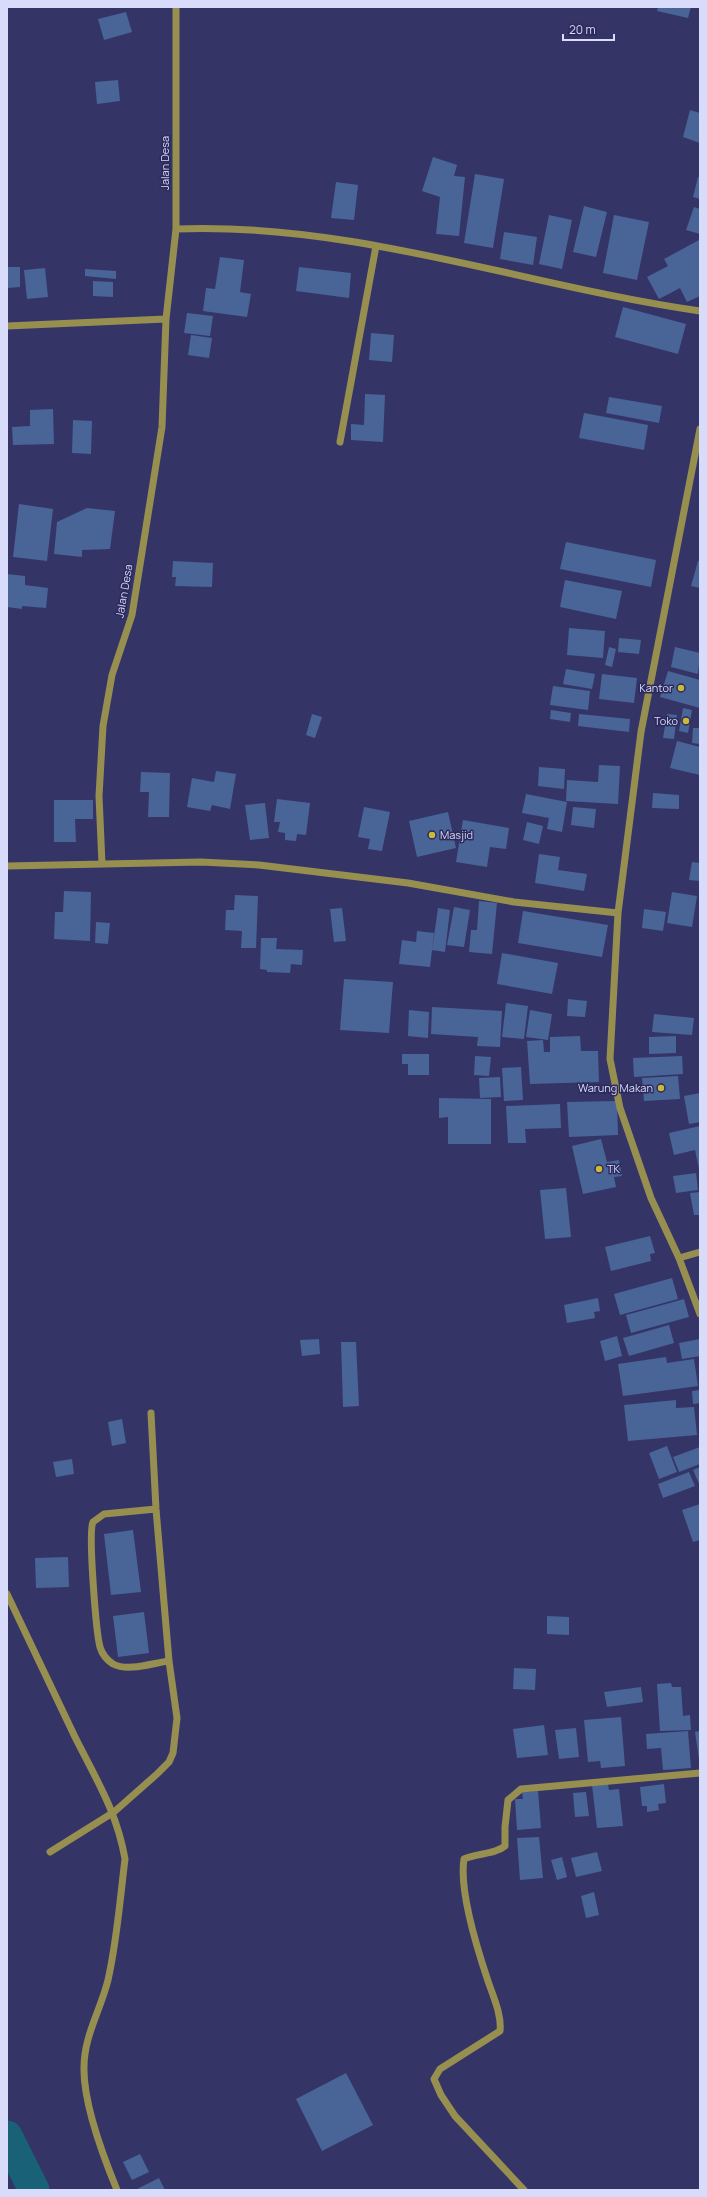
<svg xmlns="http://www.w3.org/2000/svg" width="707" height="2197" viewBox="0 0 707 2197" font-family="Manrope,sans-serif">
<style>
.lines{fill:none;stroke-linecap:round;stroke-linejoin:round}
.river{stroke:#186177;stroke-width:31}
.building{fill:#496496}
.minor{stroke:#968f50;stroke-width:7}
.poi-dot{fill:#c9ba3a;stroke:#2c295b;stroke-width:1.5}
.labels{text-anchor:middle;stroke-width:3;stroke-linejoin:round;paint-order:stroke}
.street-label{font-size:11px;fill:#d8dbfa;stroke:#2c295b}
.poi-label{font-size:11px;fill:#d8dbfa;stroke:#2c295b;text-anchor:end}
</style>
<rect width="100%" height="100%" fill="#353467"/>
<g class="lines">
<path class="river" d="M7,2136L34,2190"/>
</g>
<path class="building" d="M658,7H691L688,18L657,11Z
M126,12L132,32L104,40L98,19Z
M118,80L120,101L97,104L95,82Z
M690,110L700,113V143L683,137Z
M433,157L457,165L454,176L465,177L459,236L436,234L440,197L422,191Z
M475,174L504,179L493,248L464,243Z
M698,177H700V199L693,197Z
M336,182L358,185L354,220L331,218Z
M584,206L607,212L596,257L573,252Z
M694,207L700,209V234L686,230Z
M549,215L572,220L562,269L539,264Z
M614,215L649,222L637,280L603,273Z
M504,232L537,237L533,265L500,259Z
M699,240L700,296L687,302L680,288L659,299L647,277L668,266L664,259Z
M220,257L244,260L240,292L251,294L247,317L203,311L206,288L215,289Z
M7,267H20V287L7,288Z
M299,267L351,273L349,298L296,291Z
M45,268L48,297L27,299L24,270Z
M85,269L116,271V279L85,276Z
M93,281L113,282V297L93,296Z
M623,307L686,324L678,354L615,337Z
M187,313L213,316L210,336L184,333Z
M371,333L394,335L392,362L369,360Z
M191,335L212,338L209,358L188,355Z
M365,394L385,395L383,442L351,440V424L364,425Z
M609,397L662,406L659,423L606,413Z
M53,409L54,444L13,445L12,427L30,426V410Z
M584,413L648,425L644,450L579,438Z
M73,420L92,421L91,454L72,453Z
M19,504L53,509L47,561L13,557Z
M87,508L115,511L110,549L82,550V557L54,554L57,522Z
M566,542L656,560L651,587L560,569Z
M173,561L213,563L212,587L175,586L176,577H172Z
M698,561H700V588L691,586Z
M7,574L25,576V585L48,588L46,608L22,606V609L7,607Z
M565,580L622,591L616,619L560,607Z
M569,628L605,631L603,658L567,655Z
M619,638L641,640L639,654L618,652Z
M609,647L616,649L612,667L605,665Z
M675,647L700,653L698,674L671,667Z
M566,669L595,674L592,689L563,684Z
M668,671L700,680V708L660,697Z
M602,674L637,678L634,703L599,699Z
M553,686L590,691L588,710L550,705Z
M683,708L692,710L688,733L679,731Z
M551,710L571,713L570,722L550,719Z
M312,714L322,717L315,738L306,735Z
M579,714L630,719L629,732L578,726Z
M667,714L677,715L674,739L663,738Z
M693,728H700V744L692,743Z
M677,741L700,747V775L670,768Z
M599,765L620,766L618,804L566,801L567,780L598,782Z
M539,767L565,769L564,789L538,786Z
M216,771L236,774L230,809L212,805L210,811L187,807L192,778L214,782Z
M141,772L170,773L169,817H148L149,792H140Z
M653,793L679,795V809L652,808Z
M526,794L567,802L562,832L547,829L549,818L522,813Z
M277,799L310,803L306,835L297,834L296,841L285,840V833L278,832L280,822H274Z
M54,800H93V819H75L76,842H54Z
M265,803L269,838L250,840L245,805Z
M364,807L390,812L382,851L368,849L370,839L358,837Z
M573,807L596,809L594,828L571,825Z
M448,812L456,848L417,857L409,821Z
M463,820L509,828L506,849L490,847L487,867L456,862Z
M527,822L543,826L539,844L523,840Z
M539,854L560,857L558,870L587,874L584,891L535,883Z
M692,862L700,863V881L689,880Z
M64,891L91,892L90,941L54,939L55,912H63Z
M672,892L697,896L692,927L667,923Z
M235,895L258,896L256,948H241L242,931L225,930L226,910H234Z
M479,901L497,903L492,954L469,952L471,930H477Z
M454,907L470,910L464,947L447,945Z
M342,908L346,941L334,942L330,909Z
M438,908L450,910L445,952L432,950Z
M644,909L666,912L663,931L642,928Z
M523,911L608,925L602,957L518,943Z
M96,922L110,923L108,944L95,943Z
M417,931L434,933L430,967L399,964L402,940L416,942Z
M261,938H277L276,949L303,950L302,965L291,964L290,973L267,972V970L260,969Z
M502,953L558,963L552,994L497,984Z
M344,979L393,982L389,1033L340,1030Z
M568,999L587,1001L585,1017L567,1016Z
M506,1003L528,1006L524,1039L502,1037Z
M432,1007L502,1011L500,1047L477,1046L478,1037L431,1034Z
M409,1010L429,1012L428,1038L408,1036Z
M530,1010L552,1014L548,1040L526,1037Z
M654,1014L694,1018L692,1035L652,1032Z
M580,1036L581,1051H598L599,1082L530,1084L527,1041L543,1040L544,1052H550V1037Z
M676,1036V1053L649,1054V1037Z
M402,1054H429V1075H408V1064H402Z
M475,1056L491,1057L489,1076L474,1075Z
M682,1056L683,1074L634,1077L633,1058Z
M521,1067L523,1100L504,1101L502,1068Z
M678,1076L680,1099L644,1101L642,1078Z
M500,1077L501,1097L480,1098L479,1078Z
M700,1093V1122L689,1124L684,1096Z
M439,1098L491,1099V1144H448V1117L439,1118Z
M617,1101L618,1135L569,1137L567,1102Z
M560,1104L561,1128L525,1129L526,1143H508L506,1106Z
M700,1126V1169H699L695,1150L674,1155L669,1133Z
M601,1139L607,1162L619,1160L622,1176L614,1177L616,1187L583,1194L572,1146Z
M696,1173L698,1190L676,1193L673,1176Z
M566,1188L571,1237L545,1239L540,1190Z
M700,1192V1215H694L690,1193Z
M650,1236L655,1253L650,1254L651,1261L611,1271L605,1247Z
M672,1278L678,1299L620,1315L614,1294Z
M598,1298L600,1311L594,1312L595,1318L567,1323L564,1305Z
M684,1299L689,1317L631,1333L626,1315Z
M669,1325L674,1343L629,1356L623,1338Z
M617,1336L622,1356L605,1361L600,1341Z
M319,1339L320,1354L302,1356L300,1340Z
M700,1339V1356L682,1359L679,1343Z
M341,1342H356L359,1406L343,1407Z
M666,1357L667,1363L694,1359L698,1386L623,1396L618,1364Z
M700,1390V1403L693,1404L692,1391Z
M676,1400V1408L694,1407L697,1435L628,1441L624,1405Z
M122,1419L126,1443L112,1446L108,1422Z
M667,1446L677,1472L659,1479L649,1453Z
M700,1447V1464L679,1472L673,1457Z
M72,1459L74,1474L56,1477L53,1462Z
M700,1467V1486L693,1470Z
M689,1472L695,1486L663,1498L658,1484Z
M700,1504V1540L693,1542L682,1510Z
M133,1530L141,1592L111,1595L104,1534Z
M68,1557L69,1587L36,1588L35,1558Z
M144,1612L149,1653L118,1657L113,1616Z
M547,1616L569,1617V1635L547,1634Z
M514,1668L536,1669L535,1690L513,1689Z
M671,1683L672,1687H681L683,1716L690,1715L691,1730L660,1731L657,1684Z
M641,1687L643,1702L607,1707L604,1692Z
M621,1717L625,1766L601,1768L600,1761L588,1762L584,1720Z
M544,1725L548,1755L517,1758L513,1729Z
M576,1728L579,1757L559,1759L555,1730Z
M688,1731L691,1768L663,1770L661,1748L647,1749L646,1734Z
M700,1731V1758L699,1759L695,1732Z
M608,1784L609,1790L619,1789L623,1826L597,1828L592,1785Z
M664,1784L666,1803L658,1804L659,1810L647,1812V1806H642L640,1787Z
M538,1791L541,1828L517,1830L515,1799H523L522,1792Z
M586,1792L589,1816L575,1817L573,1793Z
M539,1837L543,1878L520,1880L517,1838Z
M597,1852L602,1871L576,1877L571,1858Z
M562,1857L567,1877L557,1880L551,1860Z
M594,1892L599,1915L586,1918L581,1896Z
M346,2073L373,2125L322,2151L296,2099Z
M140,2154L149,2172L132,2180L123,2162Z
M159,2178L165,2190H135Z"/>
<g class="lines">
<path class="minor" d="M176,229C355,222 525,286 700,311
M7,326L166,319
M700,429L641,732L618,913L610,1059L620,1108L651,1198L679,1258L700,1314
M340,442L376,246
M102,864L99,796L103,726L112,675L132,615L162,427L166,319L176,229V7
M7,866L201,862L259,865L408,883L514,902L618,913
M679,1258L700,1252
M156,1509L104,1514L93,1522C88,1532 96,1632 100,1647C102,1654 107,1660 113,1664C128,1672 153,1663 169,1661
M7,1594C30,1642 52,1689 75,1737C96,1779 117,1812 125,1859C120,1899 117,1941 108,1980C101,2009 84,2036 84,2067C83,2104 103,2156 117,2190
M50,1852L114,1812L157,1774L169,1762L173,1753L177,1718L169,1661L156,1509L151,1413
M524,2190L455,2116L441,2095L434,2079L440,2069L500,2031C502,2014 492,1994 487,1978C477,1948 459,1890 464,1859C477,1853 494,1855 505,1846V1827L508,1800L521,1789L700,1773"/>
</g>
<g class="poi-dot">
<circle cx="681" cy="688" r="4"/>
<circle cx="686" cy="721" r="4"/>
<circle cx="432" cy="835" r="4"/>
<circle cx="661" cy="1088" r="4"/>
<circle cx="599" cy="1169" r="4"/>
</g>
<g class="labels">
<g class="street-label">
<text transform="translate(165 163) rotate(-90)" y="4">Jalan Desa</text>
<text transform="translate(124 591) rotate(-80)" y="4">Jalan Desa</text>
</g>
<g class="poi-label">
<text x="673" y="692">Kantor</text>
<text x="678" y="725">Toko</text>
<text x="440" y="839" text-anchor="start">Masjid</text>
<text x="653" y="1092">Warung Makan</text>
<text x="607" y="1173" text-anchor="start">TK</text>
</g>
</g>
<rect width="707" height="2197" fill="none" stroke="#d8dbfa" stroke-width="16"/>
<path d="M563 34v6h51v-6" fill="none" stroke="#d8dbfa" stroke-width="2"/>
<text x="569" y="34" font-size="12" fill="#d8dbfa" stroke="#2c295b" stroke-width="3" paint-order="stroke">20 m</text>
</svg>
